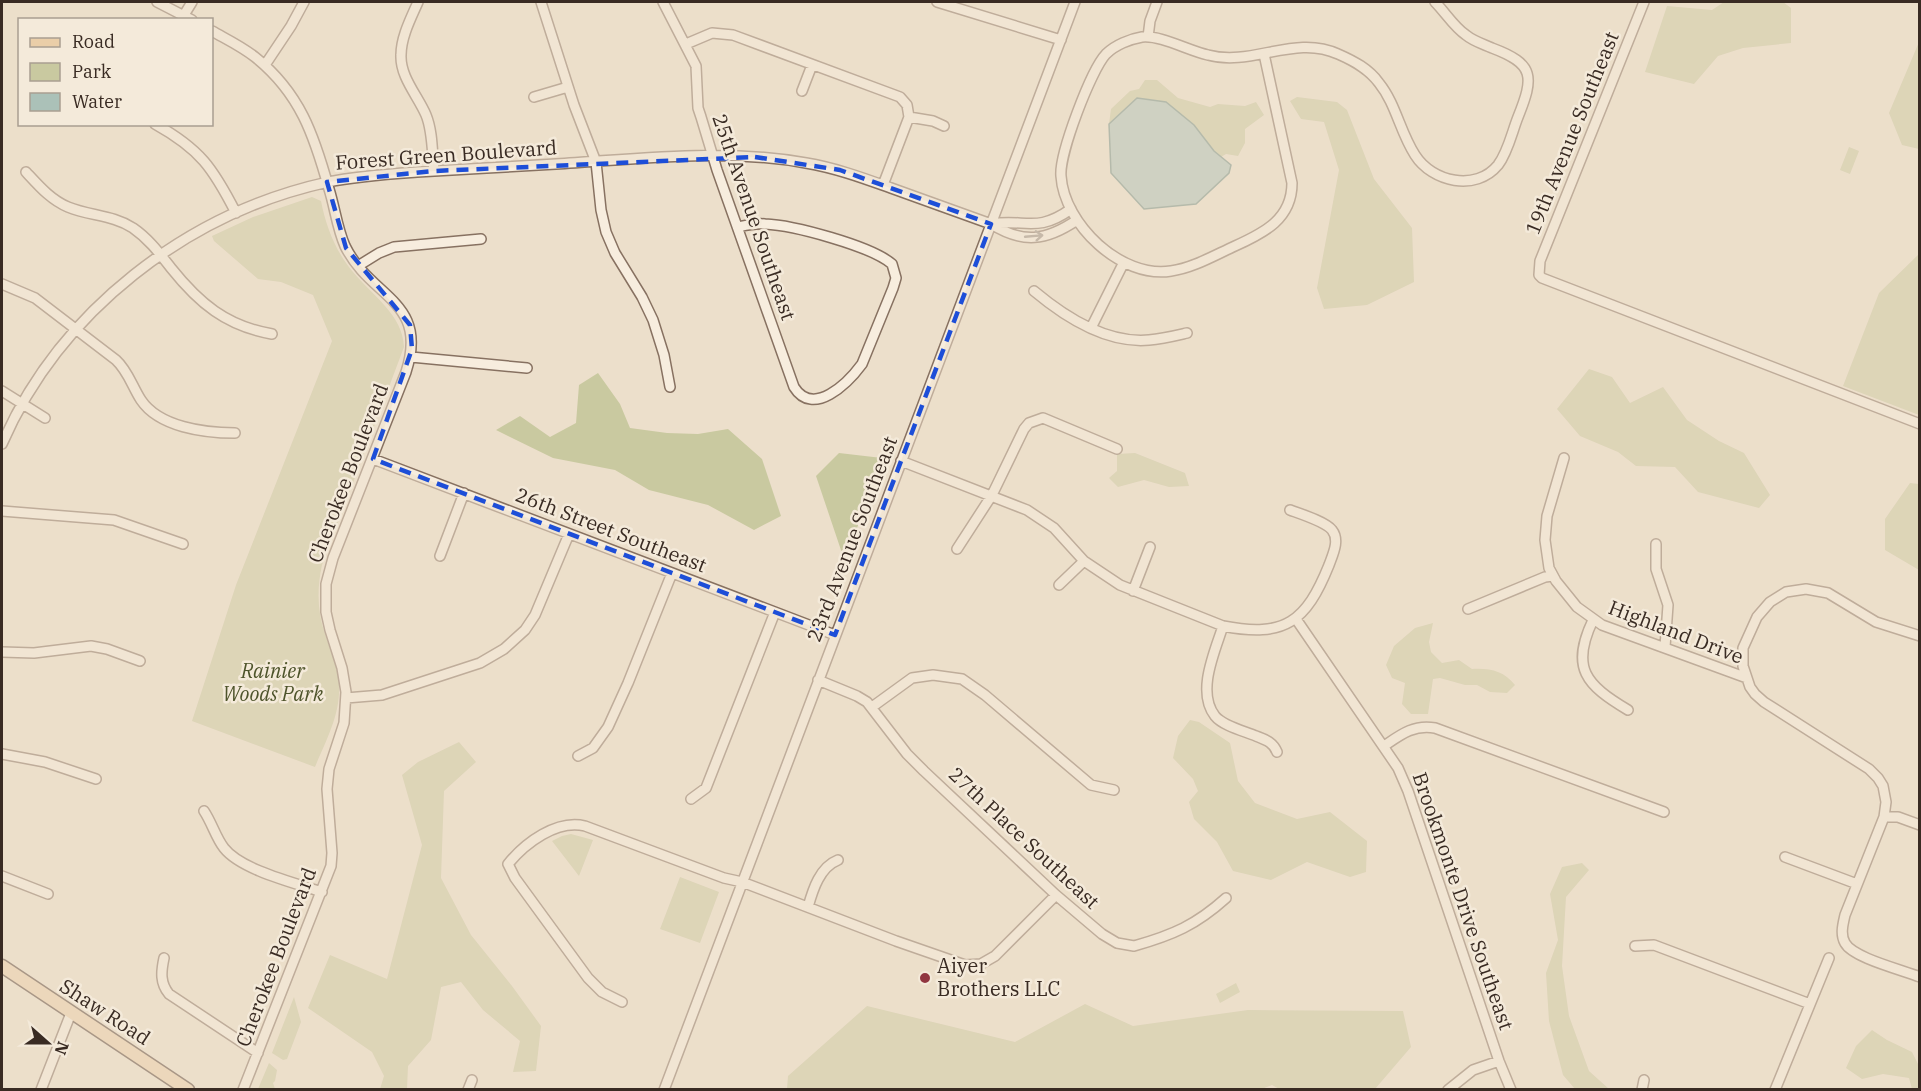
<svg xmlns="http://www.w3.org/2000/svg" width="1921" height="1091" viewBox="0 0 1921 1091" font-family="'IBM Plex Serif',serif">
<style>
.green{fill:#c9c9a0}
.water{fill:#abc1b8;stroke:#728f85;stroke-width:1.5}
.lines{fill:none;stroke-linecap:round;stroke-linejoin:round}
.minor-casing{stroke:#877161;stroke-width:12}
.major-casing{stroke:#564034;stroke-width:15}
.minor{stroke:#f7edde;stroke-width:9}
.major{stroke:#eacea8;stroke-width:12}
.oneway{stroke:#988c80}
.marked{fill:none;stroke:#1d4ed8;stroke-width:4.5;stroke-dasharray:12 8;stroke-linejoin:round}
.poi-dot{fill:#913640;stroke:#f4eada;stroke-width:2}
.labels{text-anchor:middle;stroke-width:5;stroke-linejoin:round;paint-order:stroke}
.street-label{font-size:20px;fill:#392b23;stroke:#f4eada}
.park-label{font-size:20px;font-style:italic;fill:#4e542b;stroke:#f4eada}
.poi-label{font-size:20px;fill:#392b23;stroke:#f4eada;text-anchor:start}
</style>
<rect width="100%" height="100%" fill="#ecdfcb"/>
<path class="green" d="M1724,2H1783L1791,8V43L1743,48L1718,56L1694,84L1645,72L1667,6L1712,10Z
M1919,42V149L1902,145L1889,113Z
M1145,80H1157L1178,98L1210,107L1218,104L1245,106L1256,102L1264,115L1245,129V143L1238,156L1226,154L1221,157L1214,151L1109,124L1111,109L1130,91L1139,89Z
M1297,97L1337,102L1347,110L1374,179L1412,228L1414,282L1367,305L1324,309L1317,288L1339,170L1324,122L1301,119L1290,101Z
M1849,147L1859,151L1850,174L1840,170Z
M312,197L321,201C326,227 336,252 353,272C372,295 403,315 404,347L322,565C317,588 317,611 325,634C330,650 338,666 339,683C341,714 326,740 315,767L192,721L236,585L332,341L313,295L281,282L258,279L214,241L212,236L253,217Z
M1919,254V415L1843,386L1879,293Z
M1589,369L1612,377L1630,403L1663,387L1687,420L1719,441L1744,453L1770,495L1759,508L1698,492L1675,467L1636,466L1618,452L1580,436L1557,409Z
M598,373L620,404L630,428L667,433L698,434L728,429L762,459L781,516L754,530L708,505L649,490L615,470L553,458L496,430L520,416L550,437L576,423L579,385Z
M839,453L882,458L845,562L816,476Z
M1135,453L1185,473L1189,486L1169,487L1144,480L1118,487L1109,478L1117,471V454Z
M1910,483L1919,484V570L1885,550V519Z
M1433,623L1429,642L1431,652L1442,663L1459,660L1472,669C1490,668 1504,671 1515,685L1507,693L1490,692L1477,685H1465L1440,678L1433,679L1428,714H1411L1402,704L1405,683L1392,678L1386,665L1394,646L1415,628Z
M1190,720L1199,722L1230,743L1238,781L1255,803L1297,819L1330,812L1367,841L1366,872L1350,877L1307,862L1271,880L1233,871L1217,842L1194,819L1189,802L1198,791L1193,779L1173,758L1178,736Z
M459,742L476,762L444,791L441,878L471,935L512,986L541,1026L536,1071L513,1072L520,1041L483,1010L461,982L441,987L431,1040L408,1066L407,1089H380L384,1076L372,1052L308,1008L330,955L387,979L422,845L402,775L418,762Z
M571,834L593,840L579,876L552,841L562,836Z
M1582,863L1589,870L1566,897L1562,966L1569,1016L1589,1071L1609,1089H1575L1563,1075L1549,1021L1546,973L1558,940L1550,894L1562,867Z
M680,877L719,892L700,943L660,929Z
M1236,983L1240,992L1220,1003L1216,994Z
M294,997L301,1022L287,1059L283,1060L272,1053Z
M1085,1004L1133,1026L1248,1010L1403,1011L1411,1047L1375,1089L1281,1090L1272,1085L1259,1090L787,1089L788,1076L867,1006L1015,1042Z
M1872,1030L1887,1040L1912,1052L1919,1066V1089H1912L1909,1078L1883,1074L1862,1079L1846,1068L1856,1046Z
M269,1063L277,1070L275,1081L273,1083L275,1089H258Z"/>
<path class="water" d="M1137,98L1166,102L1194,125L1214,151L1231,165L1229,173L1196,204L1144,209L1111,173L1109,124Z"/>
<g class="lines">
<defs>
<path id="minor" d="M157,2L192,20
M418,2C411,18 401,37 401,55C400,77 418,96 426,115C433,132 432,153 434,171
M541,2L574,105L596,162L601,210L606,232L615,253L642,297L653,320L664,355L670,387
M663,2L696,66L698,108L701,117L717,170L794,387C813,418 848,383 862,364L893,288L896,278L892,264C871,246 793,225 765,224C755,223 747,225 738,227
M937,2L1061,40
M1644,2L1540,261L1539,275L1542,278L1920,424
M184,15L192,2
M212,31C226,39 241,46 255,57C300,93 314,135 329,189C335,208 337,228 345,246C371,299 429,300 406,372L333,558L326,584V612L330,630L342,668L346,692L344,723L329,769L327,789L332,853L331,866L243,1090
M1148,37L1150,21L1157,2
M686,44L712,33L733,35L900,97L907,105L909,117L883,185
M1264,54L1292,183C1292,219 1264,233 1235,246C1215,255 1193,268 1171,271C1121,279 1064,224 1061,176C1059,154 1091,70 1106,54C1115,45 1130,39 1142,37C1161,35 1189,51 1208,55C1252,67 1295,34 1338,54C1354,61 1369,69 1379,83C1396,104 1400,132 1415,155C1432,182 1476,192 1498,165C1508,152 1512,132 1518,117C1534,77 1535,64 1492,48C1483,44 1473,41 1466,35C1454,27 1445,12 1435,2
M265,65L291,26L304,2
M802,91L812,65
M534,97L568,87
M909,117L933,121L944,126
M155,124C200,149 213,168 236,213
M26,172C39,186 51,200 68,207C90,216 113,215 133,228C149,239 160,254 171,268C199,303 226,326 272,334
M991,224C1025,218 1036,234 1071,209
M358,266L379,253L394,247L481,239
M2,284L35,298L116,360C128,371 132,386 141,400C159,427 204,433 235,433
M1034,291C1065,317 1106,344 1149,340C1162,339 1174,336 1187,333
M1091,328L1123,264
M411,357L527,368
M2,391L45,418
M2,444C60,311 187,213 328,182C357,176 388,174 417,172C463,169 510,167 556,164C639,159 724,148 806,163C836,168 863,178 891,188C924,200 958,212 991,224C1023,244 1046,241 1077,220
M1564,458L1547,516L1545,540L1549,568L1556,581L1577,607L1602,625L1747,678
M373,459L835,635
M901,461L1027,510L1054,528L1084,561L1120,585L1223,626C1285,638 1306,622 1329,565C1333,554 1340,540 1332,530C1326,522 1301,514 1290,510
M2,511L114,520L183,544
M1656,544V569L1668,605L1665,647
M957,549L992,495L1024,429L1029,423L1043,418L1117,449
M440,556L464,493
M1059,585L1084,561
M1133,591L1150,547
M1468,609L1545,577L1553,576
M1296,619L1398,768L1408,791L1499,1061L1511,1090
M1593,620C1570,668 1586,685 1628,710
M1223,626C1215,651 1196,692 1215,716C1223,726 1244,731 1256,736C1266,740 1273,742 1277,752
M1920,636L1876,622L1828,593L1806,589L1786,592L1770,602L1757,617L1743,648V666L1750,687L1755,694L1764,702L1869,769L1878,778L1883,786L1886,802L1884,817L1845,915C1843,924 1840,934 1845,943C1853,958 1903,970 1920,977
M2,652L34,653L91,646L107,649L140,661
M818,680L857,696L867,702L907,754L924,771L1056,895L1102,934L1117,943L1134,946C1173,935 1196,925 1226,898
M346,698L382,695L480,663L504,649L525,630L535,615L569,534
M872,707L912,678L933,675L962,679L985,695L1091,785L1114,790
M1384,746C1400,735 1414,724 1435,728L1664,812
M2,754L45,762L96,779
M578,756L593,748L608,727L628,683L672,573
M691,799L706,788L775,612
M204,811C212,823 216,838 224,848C241,870 295,883 322,892
M1884,817H1898L1920,825
M1785,857L1857,884
M2,876L48,894
M808,907C813,889 820,867 838,860
M1635,946L1654,945L1810,1004
M164,958C161,972 160,983 169,994L258,1053
M622,1002L602,992L588,978L515,878L508,864C525,843 557,819 585,826L724,878L742,882L896,941L965,965L981,964L995,956L1056,895
M41,1090L71,1013
M468,1090L472,1080
M664,1090L1075,2
M1448,1090L1473,1070L1499,1061
M1642,1090L1644,1080
M1775,1090L1829,958"/>
<path id="major" d="M2,966L188,1090"/>
</defs>
<use href="#minor" class="minor-casing"/>
<use href="#major" class="major-casing"/>
<use href="#minor" class="minor"/>
<use href="#major" class="major"/>
</g>
<defs><path id="oneway-shaft" d="M-6 0H5M1.5-3L5.5 0L1.5 3" fill="none" stroke-width="1.6" stroke-linecap="round" stroke-linejoin="round" transform="scale(1.5)"/></defs>
<use class="oneway" href="#oneway-shaft" transform="translate(1034 236) rotate(-5)"/>
<path d="M0 0H1921V1091H0ZM755,157L840,170L991,224L835,635L373,459L412,349L410,325L346,248L327,182L434,171Z" fill="#ecdfcb" fill-opacity=".55" fill-rule="evenodd"/>
<path class="marked" d="M755,157L840,170L991,224L835,635L373,459L412,349L410,325L346,248L327,182L434,171Z"/>
<circle class="poi-dot" cx="925" cy="978" r="6"/>
<g class="labels">
<g class="street-label">
<text transform="translate(1572 133) rotate(-68)" y="7">19th Avenue Southeast</text>
<text transform="translate(446 155) rotate(-4)" y="7">Forest Green Boulevard</text>
<text transform="translate(754 217) rotate(71)" y="7">25th Avenue Southeast</text>
<text transform="translate(348 473) rotate(-69)" y="7">Cherokee Boulevard</text>
<text transform="translate(611 530) rotate(21)" y="7">26th Street Southeast</text>
<text transform="translate(852 539) rotate(-69)" y="7">23rd Avenue Southeast</text>
<text transform="translate(1676 632) rotate(21)" y="7">Highland Drive</text>
<text transform="translate(1024 838) rotate(43)" y="7">27th Place Southeast</text>
<text transform="translate(1463 901) rotate(71)" y="7">Brookmonte Drive Southeast</text>
<text transform="translate(276 957) rotate(-69)" y="7">Cherokee Boulevard</text>
<text transform="translate(105 1012) rotate(33)" y="7">Shaw Road</text>
</g>
<g class="park-label">
<text x="273" y="678">Rainier<tspan x="273" dy="23">Woods Park</tspan></text>
</g>
<g class="poi-label">
<text x="937" y="973">Aiyer<tspan x="937" dy="23">Brothers LLC</tspan></text>
</g>
</g>
<rect width="1921" height="1091" fill="none" stroke="#392b23" stroke-width="6"/>
<rect x="18" y="18" width="195" height="108" fill="#f4eada" stroke="#a99e91" stroke-width="1.5"/>
<rect x="30" y="38" width="30" height="9" fill="#eacea8" stroke="#a99e91" stroke-width="1.5"/>
<text x="72" y="48" font-size="18" fill="#392b23">Road</text>
<rect x="30" y="63" width="30" height="18" fill="#c9c9a0" stroke="#a99e91" stroke-width="1.5"/>
<text x="72" y="78" font-size="18" fill="#392b23">Park</text>
<rect x="30" y="93" width="30" height="18" fill="#abc1b8" stroke="#a99e91" stroke-width="1.5"/>
<text x="72" y="108" font-size="18" fill="#392b23">Water</text>
<g transform="translate(48 1043) rotate(111)" stroke="#f4eada" stroke-width="4.5" paint-order="stroke">
<path d="M0-4.5L10 22L0 15L-10 22Z" fill="#392b23"/>
<text y="-9" font-size="16" font-weight="bold" text-anchor="middle" fill="#392b23">N</text>
</g>
</svg>
